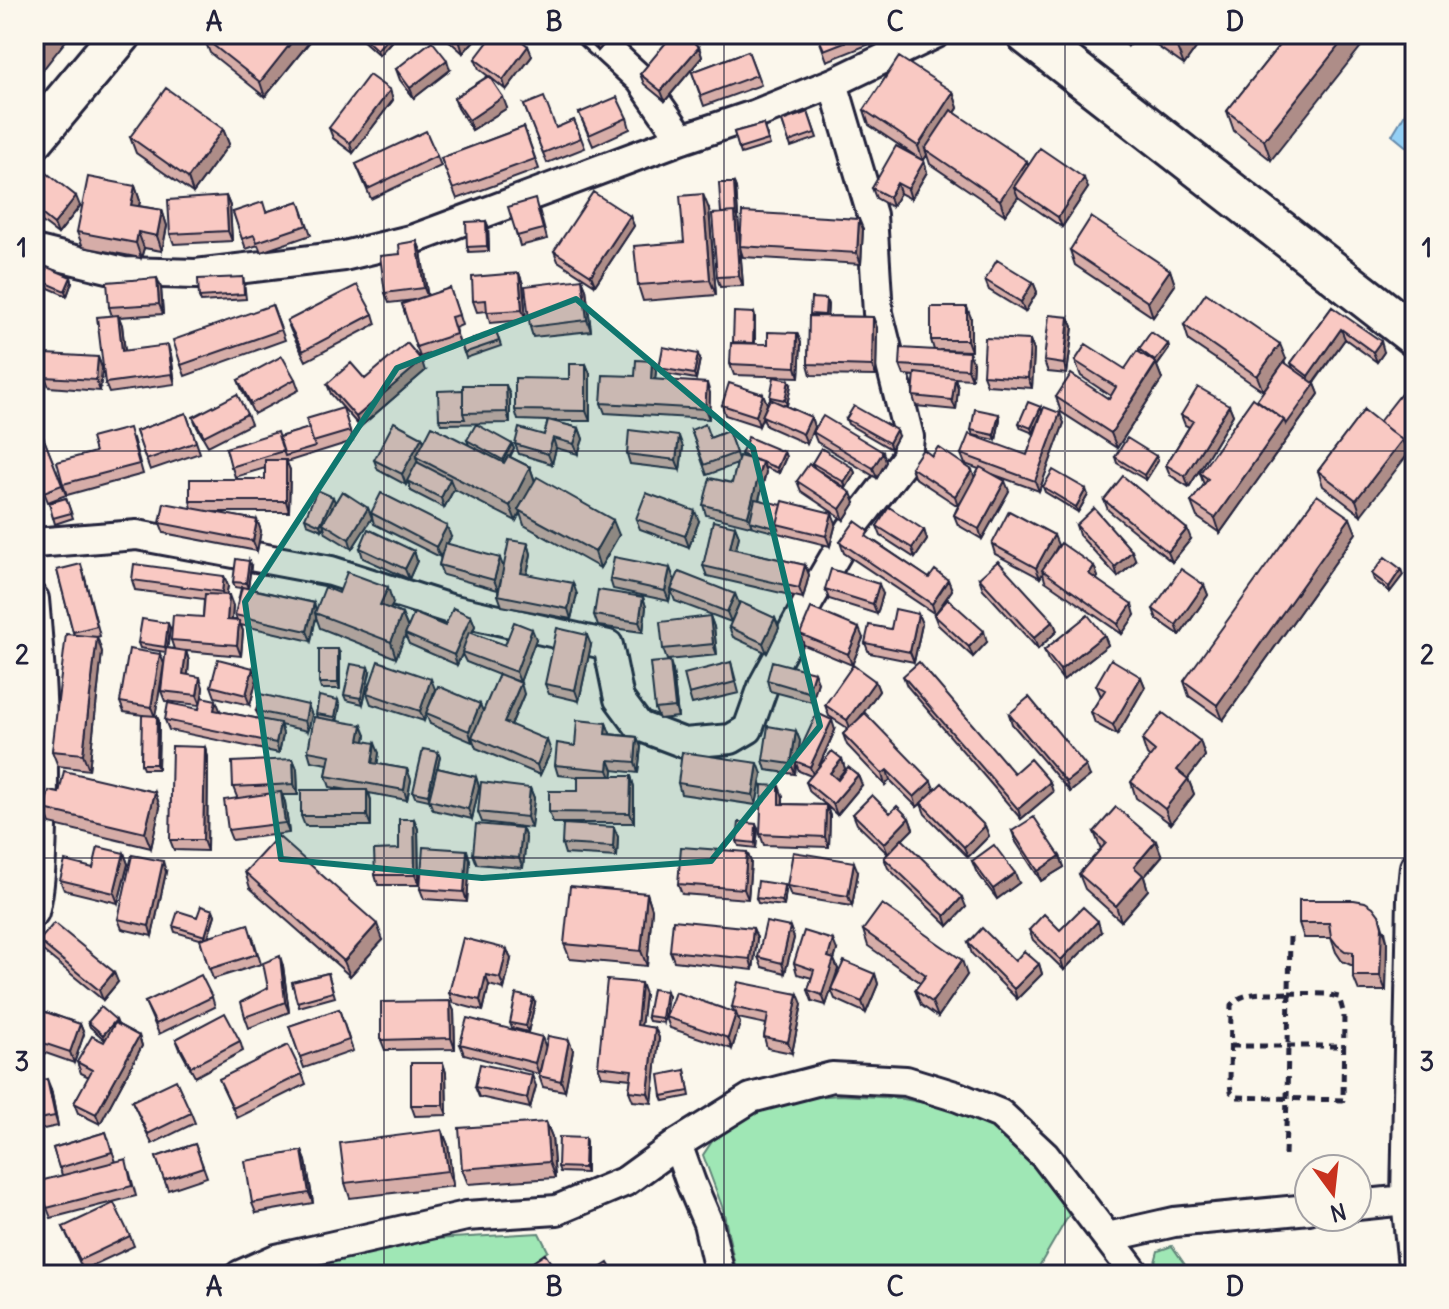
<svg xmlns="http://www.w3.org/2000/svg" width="1449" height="1309" viewBox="0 0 1449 1309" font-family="Delius,sans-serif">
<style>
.green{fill:#9fe7b5;stroke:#608478;stroke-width:2}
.water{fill:#94d0f5;stroke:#668aab;stroke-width:2}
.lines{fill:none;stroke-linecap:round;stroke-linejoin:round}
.street-casing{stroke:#22223b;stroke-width:34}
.secondary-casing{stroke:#22223b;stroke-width:46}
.path{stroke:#22223b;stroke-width:5;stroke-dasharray:8 6;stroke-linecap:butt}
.street{stroke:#fbf7ec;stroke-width:28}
.secondary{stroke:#fbf7ec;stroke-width:40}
.wall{fill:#d6ada8;stroke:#22223b;stroke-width:2}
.shaded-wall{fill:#ae8d88;stroke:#22223b;stroke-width:2}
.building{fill:#f9c9c3;stroke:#22223b;stroke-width:2}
.marked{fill:#0f766e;fill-opacity:0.2;stroke:#0f766e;stroke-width:6;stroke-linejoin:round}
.grid{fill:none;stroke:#22223b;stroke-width:2;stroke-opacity:0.55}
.neatline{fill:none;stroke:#22223b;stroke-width:3}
.grid-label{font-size:26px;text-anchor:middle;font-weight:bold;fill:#22223b}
</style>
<rect width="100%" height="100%" fill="#fbf7ec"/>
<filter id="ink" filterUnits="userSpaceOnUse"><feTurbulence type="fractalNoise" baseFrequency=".0125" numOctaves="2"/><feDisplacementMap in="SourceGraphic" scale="16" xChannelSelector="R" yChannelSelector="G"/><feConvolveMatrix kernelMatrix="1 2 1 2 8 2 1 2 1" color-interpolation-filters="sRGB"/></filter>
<g filter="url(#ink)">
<path class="green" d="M839,1095L898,1098L951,1108L996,1127L1039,1164L1069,1215L1034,1275H737L723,1209L703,1155L717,1134L751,1113L793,1099Z
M539,1233L548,1251L516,1275H267L416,1240Z
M1172,1246L1192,1275H1155L1154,1266L1158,1251Z"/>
<path class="water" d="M1415,97V154L1392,135Z"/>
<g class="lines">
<defs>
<path id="street" d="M591,34L641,80L682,139
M34,250L124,272L196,274L344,256L414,239L682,139L754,115L833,83L935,34
M34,543L137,535L331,571L450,609L608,645L619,699L639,726L684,743L731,739L748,729L764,684L809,601L851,529L907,457L909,437L878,313L872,215L833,83
M34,599C41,674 45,751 42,827C41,855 41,884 34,912
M677,1144L691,1183L708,1223L720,1275
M1357,1205L1406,1200
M1108,1237L1174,1222L1309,1209
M240,1275L276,1259L466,1216L557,1210L626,1181L677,1144L751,1098L832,1077L906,1081L958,1097L1000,1114L1045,1156L1136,1275
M1414,1275L1406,1200L1412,897L1415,867"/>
<path id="secondary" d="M1027,34L1415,336
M34,138L121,34"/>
</defs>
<use href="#street" class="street-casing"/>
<use href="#secondary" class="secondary-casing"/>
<path class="path" d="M1289,993L1325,994L1339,997L1344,1015L1343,1100L1237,1097L1231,1092L1230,1082L1231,1005C1245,989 1270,994 1289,993Z
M1231,1046H1343
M1285,1155L1287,1099L1290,937"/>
<use href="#street" class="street"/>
<use href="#secondary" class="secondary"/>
</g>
<path class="wall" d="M316,34L265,97L210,53L204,38Z
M359,34H398L379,55L361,39Z
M445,34H480L463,53L447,39Z
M580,34H613L598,51Z
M715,34H736L718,41Z
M817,34H884L885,38L827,61Z
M1110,34H1136L1128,46Z
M1143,34H1206L1184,65L1144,37Z
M1288,34L1271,160L1234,131L1227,111Z
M528,46L532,56L506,90L490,77L507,108L472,130L458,108L454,98L488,76L479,69L475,59Z
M699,47L702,57L665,101L644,84L640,74Z
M748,51L761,85L704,106L692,72Z
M396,69L450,70L414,98L400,80Z
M390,90L393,100L353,153L333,138L329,128Z
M953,92L958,108L955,113L1028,166L1088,188L1062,227L1018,197L1005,215L930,164L927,155L923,161L869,125L864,110Z
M524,105L556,128L574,120L585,148L547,163Z
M808,112L817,138L791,147L782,121Z
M579,113L627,118L630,129L593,146Z
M763,124L770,145L741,154L734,132Z
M524,127L539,169L457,199L441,158Z
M223,129L229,144L193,193L136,153L130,137Z
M437,156L441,166L371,199L356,164Z
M924,161L927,172L911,199L900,193L892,207L876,198L872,188Z
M34,163L80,206L58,234L34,216Z
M734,183L736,188L740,243L863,229L861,264L743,257L740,248L743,286L720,287L717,277L721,213Z
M135,186L140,201L139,206L162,210L167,226L162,251L144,248L141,258L83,247L77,232Z
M226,196L230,206L232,241L174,244L170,234Z
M299,201L311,235L261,252L258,245L246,249L233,212H266Z
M539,209L547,239L520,246L517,236Z
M709,209L716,295L643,301L638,285L684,242Z
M630,216L634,226L595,285L558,261L554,251Z
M486,221L488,226L489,251L469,252L467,247Z
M417,241L421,251L427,296L450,288L462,325L455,328L460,344L420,357L402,304L415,300L389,303L385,293L400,254Z
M1070,250L1170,270L1175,285L1153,317L1075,265Z
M519,273L523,284L526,320L490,323L487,311L477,312L473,301Z
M71,277L72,282L67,296L44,286L45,291L36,316L34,315V278L42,280Z
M243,277L244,282L246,299L201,302L199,297Z
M157,278L161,288L163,314L119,317L122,325L125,351L171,355L175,384L109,393L105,383L112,316L109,307Z
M582,279L586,289L591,331L533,337L530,327Z
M985,280L1033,282L1037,292L1025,312L989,290Z
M826,299L828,305L827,316L873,317L877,328L876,376L811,375L808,364L810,314Z
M272,305L285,340L185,376L181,365Z
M1332,307L1384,352L1377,362L1345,339L1314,383L1315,384L1319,394L1220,533L1197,517L1191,502L1204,485L1200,473L1293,368L1291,363Z
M754,313L755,318V344H768L797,333L801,343L799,377L734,375L730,364L734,343Z
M373,314L376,324L306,361L291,331L287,321Z
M1069,317L1073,327L1067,374L1048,372L1044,361Z
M971,318V351L940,350L973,362L972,379L955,378L958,388L956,410L916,406L913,396L915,376L904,375L900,365L934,350L931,340Z
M1184,325L1286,359L1263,391L1189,341Z
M496,331L501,346L466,358L461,343Z
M1030,340L1034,351L1032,388L987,385L983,375Z
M1168,344L1169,349L1157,366L1162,379L1117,448L1061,412L1056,397L1109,399L1111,396L1081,376L1075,361L1125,369L1140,353L1139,349Z
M34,354H35L43,377L34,379Z
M98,357L102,368L100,391L49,387L45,377Z
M700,359L696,379L661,373L659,368Z
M652,361L656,371L655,380L710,393L709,419L605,413L601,403L635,376Z
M586,364L590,374V421H551L579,428L583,439L578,454L556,448L552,464L519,454L515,444L544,435L548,421L518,420L515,410L569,379Z
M425,371L360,427L331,394L327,384Z
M295,379L299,390L254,414L242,390L238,380Z
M791,385L787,405H783L811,417L814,427L807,444L766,426L763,417L759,426L725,415L722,405L763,394L767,404L770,399V397Z
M510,395V423L441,424L439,419Z
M1229,405L1233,415L1189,487L1170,475L1166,465L1189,427L1185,425L1181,415Z
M1041,407L1042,412L1064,423L1039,491L992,474L1009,491L982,539L958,525L954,515L958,506L914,477L911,467L932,456L975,478L979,469L965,464L961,454L1027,455L1042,413L1033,433L1021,428L1019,423Z
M1364,410L1361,515L1323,486L1318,471Z
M186,413L200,453L150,470L136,431Z
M34,414L66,495L48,502L34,467Z
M247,414L251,424L208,446L197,427L193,417Z
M999,414L1000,419L996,440L973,435L971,430Z
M346,418L353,441L286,462L290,470L289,512H210L257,520L261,531L257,551L164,533L160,523L192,508L190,501L265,479V468L235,477L226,448L279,437Z
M846,419L898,436L891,449L848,424Z
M691,430L710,438L728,431L738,459L742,457L741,454L784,452L786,457L779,473L764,467L766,472L759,500L836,523L830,546L706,515L703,505L732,483L737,464L707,475Z
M813,432L886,462L877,478L817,442Z
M422,437L424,441L469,445L467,440L512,444L514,449L510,457L530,467L535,481L619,535L600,568L524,525L520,513L516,521L454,489L444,508L411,491L408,481L406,485L378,470L374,460Z
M133,438L143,474L67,495L63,484L95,452Z
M683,447L680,470L630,464L627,454Z
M1156,456L1158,461L1146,480L1117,463L1115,457Z
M812,463L853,468L855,473L846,488L820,471L855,503L844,520L801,491L797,481L814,467Z
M1043,487L1088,495L1078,512L1045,492Z
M66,498L73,518L55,524L49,503Z
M1104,500L1191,539L1172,562L1108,510Z
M335,502L333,506L368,508L372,518L352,549L326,533L324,526L322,530L307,524L305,518Z
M371,513L451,537L447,544L503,567L528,543L531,554L527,574L577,594L571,619L502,606L498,595V590L443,575L439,565L442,553L440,557L374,524Z
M636,519L699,521L689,547L640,529Z
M1076,525L1136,561L1118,577L1079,535Z
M735,526L739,536L736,549L805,565L809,575L803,598L707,576L703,566Z
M877,526L924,530L927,540L915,558L881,536Z
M1356,533L1223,720L1189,696L1184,681Z
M873,540L929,578L948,580L952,590L937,612L987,642L973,657L938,625L934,615L935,614L844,553L840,542Z
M992,544L1058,545L1052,556L1094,566L1098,577L1096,579L1135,615L1122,634L1045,581L1043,573L1040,578L995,554Z
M360,548L414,551L417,561L409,579L363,558Z
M251,566L248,588L314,603L316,610L339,593L393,603L390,609L402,614L408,628L445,626L471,616L475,626L472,633L505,645L536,639L520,682L506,677L524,694L511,725L551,751L540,775L476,748L473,740L472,742L430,724L426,714L424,721L371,704L367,693L435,689L428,710L483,712L499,675L466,662L462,654L457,665L409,644L405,635L396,658L320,628L316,617L311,641L241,625L243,631L241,656L186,651L189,661L188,675L203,687L202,697L220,710L219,711L260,719L256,711L312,715L308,731L280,725L283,734L279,753L169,730L165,720L199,709L200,705L165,701L161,691L166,652L140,648L138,643L170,628L167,648L174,649L171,640L203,617L204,599L135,590L132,580L224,576L228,586L226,595L233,606L232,620H237L235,615L241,588L235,587L233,582Z
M670,568L674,579L669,601L613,589L610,579Z
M57,570L84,574L100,636L97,637L102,652L89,770L58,766L52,751L74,635Z
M1372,574L1403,575L1390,592L1374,580Z
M979,578L1053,621L1057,631L1038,649L983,589Z
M1204,585L1208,595L1180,635L1157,619L1153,609Z
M825,589L883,594L877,614L829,599Z
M671,590L735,594L739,604L731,622L675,601Z
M643,597L646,607L643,632L598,626L594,615Z
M918,614L922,624L914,662L869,653L865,643Z
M710,616L714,627L717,655L667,660L663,649Z
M775,618L779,628L767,653L733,637L729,627Z
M800,634L863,638L852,665L804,645Z
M1104,635L1108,645L1063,680L1048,660L1044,650Z
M591,645L579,701L549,694L545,684Z
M160,654L164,664L155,715L159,721L158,769H143L141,764L143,715L124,712L120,702Z
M340,654V689H321L319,683Z
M731,662L739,693L692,704L689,694Z
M253,668L257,678L250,705L215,697L211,686Z
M673,671L678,717L659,719L655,709Z
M370,672L363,704L346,700L344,695Z
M814,672L818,682L812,702L770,691L767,680Z
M903,676L1014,773L1053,792L1021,819L907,686Z
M1141,677L1145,687L1117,735L1095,723L1091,712L1101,696L1096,685Z
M875,681L879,691L858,720L934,790L985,826L989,836L968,857L925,814L921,804L917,807L890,780L885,785L847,745L843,734L849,729L829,716L825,705Z
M340,705L337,721L366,735L365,741L379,753L377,764L407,769L411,780L407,800L369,793L371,800V826H305L301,816L348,790L330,787L326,776L328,764L311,761L308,751L317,718L316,714Z
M1009,714L1090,776L1070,792L1012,724Z
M606,723L610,734L637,737L641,747L638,773L613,770L612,776H631L634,787V823H553L549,812L578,791V777L558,775L555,765L575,746Z
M835,730L819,767L842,759L845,769L837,779L862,785L837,815L827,806L830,816L829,847L764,845L760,834L783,797V804L826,805L810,792L806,782L811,776L799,771L796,763L795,774L766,770L763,760L796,731L800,741L798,756Z
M1142,740L1200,741L1205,756L1188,778L1194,794L1171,824L1136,798L1131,782L1150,758L1147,755Z
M205,747L208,757L207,851L174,850L170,840Z
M440,757L437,768L476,777L479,787L472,819L433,810L429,800L415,797L413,792Z
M293,759L297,769L298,795H282L285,802L289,833L232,840L228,830L237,797L233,787Z
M762,774L756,805L681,794L678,783Z
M530,788L534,798L531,828L482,822L478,812Z
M155,792L160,807L151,848L50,824L44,809L59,793Z
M890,813L909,818L913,829L902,840L966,907L948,926L888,868L884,858L888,854L857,824L853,814Z
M414,819L418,829L419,885H378L375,875L399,849Z
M522,828L526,838L523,868L477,864L473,854Z
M758,829L756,848L739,846L737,841Z
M1012,831L1060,856L1064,867L1041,881L1016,842Z
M1094,832L1162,856L1144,877L1148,890L1121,921L1085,889L1079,874L1101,849Z
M618,837L617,857L565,854L562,844Z
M747,852L751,862L748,899L682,894L678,884Z
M124,853L128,864L118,903L64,890L60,880L93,868Z
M470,860L467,902L424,899L420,889Z
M972,861L1019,883L997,899L976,871Z
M166,872L152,936L122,929L118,919Z
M245,872L383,940L350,976L250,888Z
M858,872L852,906L791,896L787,886Z
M786,890L784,906L758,903L756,898Z
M647,893L652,909L647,966L570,959L564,944Z
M1299,900L1385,930L1387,941L1386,991H1359L1353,976V966L1342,961L1336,952L1331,938H1304L1299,923Z
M213,910L215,915L208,936L252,934L261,964L213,979L200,939L175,932L173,926Z
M790,927L794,938L785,973L762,967L758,957Z
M753,928L757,938L753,970L674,961L670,951Z
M863,930L967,975L938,1017L921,1005L915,990L921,983L868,946Z
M1029,930L1101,932L1064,970L1033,940Z
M39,941L118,982L103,1000L43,951Z
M968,943L1015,961L1039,964L1042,974L1017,999L972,954Z
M837,950L834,960L838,969L826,1005L812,1001L808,990L812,978L797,974L794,963Z
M511,959L504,989L489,985L483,1011L453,1003L449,993Z
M283,966L289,1012L249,1028L245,1017Z
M328,973L335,997L299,1007L292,982Z
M875,974L878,984L866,1013L835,999L831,989Z
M645,994L641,1026L655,1028L659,1038L652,1103L633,1101L629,1091L631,1079L602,1076L598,1066Z
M668,996L664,1023L649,1021L647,1016Z
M212,997L215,1007L159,1034L145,1002Z
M535,1003L528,1032L512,1028L510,1023Z
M802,1004L792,1053L767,1048L764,1037L766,1024L738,1018L740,1023L732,1049L670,1028L666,1017L734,1012L732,1007Z
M34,1008L80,1024L84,1034L74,1063L34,1049Z
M339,1009L353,1051L304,1068L289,1026Z
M454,1011L455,1049L385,1050L381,1040Z
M116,1020L118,1025L139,1036L142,1046L100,1124L78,1113L74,1103L89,1077L81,1073L77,1062L104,1042L108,1036L105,1040L90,1027L88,1022Z
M176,1039L240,1041L243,1051L195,1077L180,1049Z
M460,1044L545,1047L573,1050L565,1091L543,1087L539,1076L545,1051L539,1074L464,1054Z
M443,1063L446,1073L447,1115L415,1116L411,1105Z
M685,1070L690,1096L664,1101L662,1096Z
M302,1074L306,1084L237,1118L219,1079Z
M34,1082L51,1089L58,1126L34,1131Z
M536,1086L530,1108L479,1097L475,1087Z
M132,1101L191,1113L195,1123L152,1144Z
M546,1122L552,1137L555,1178L468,1184L462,1169Z
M442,1130L448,1145L453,1186L350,1198L345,1183Z
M106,1132L116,1162L129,1170L136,1196L51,1218L47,1208L62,1175L53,1148Z
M585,1138L586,1143V1173L560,1172L558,1167Z
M195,1144L207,1177L168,1190L156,1157Z
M302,1151L306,1161L313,1203L256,1213L252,1203Z
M63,1227L130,1236L134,1246L83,1270Z"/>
<path class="shaded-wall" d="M48,34H71L34,81V52Z
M298,34H316L265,97L260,82Z
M391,34H398L379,55L377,50Z
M467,34H480L463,53L460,43Z
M600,34H613L598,51L594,40Z
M1124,34H1136L1128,46Z
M1185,34H1206L1184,65L1176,45Z
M1348,34H1371L1271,160L1264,140Z
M528,46L532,56L506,90L503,80Z
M699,47L702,57L665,101L661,91Z
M447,60L450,70L414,98L410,88Z
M390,90L393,100L353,153L350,143Z
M953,92L958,108L929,152L925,149L927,155L923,161L918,146Z
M503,97L507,108L472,130L469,120Z
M223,129L229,144L193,193L188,178Z
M924,161L927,172L911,199L908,189Z
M1027,161L1032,177L1014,187L1018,197L1005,215L1000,200Z
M1084,178L1088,188L1062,227L1058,217Z
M734,183L736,188L743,286L739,276L735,212Z
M897,183L900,193L892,207L889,197Z
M135,186L140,201L136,220L131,205Z
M703,194L709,209L716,295L710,280Z
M76,196L80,206L58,234L54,224Z
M226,196L230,206L232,241L228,231Z
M162,210L167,226L162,251L157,236Z
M630,216L634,226L595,285L591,275Z
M859,219L863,229L861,264L857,253Z
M486,221L488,226L489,251L487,246Z
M138,232L144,248L141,258L136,243Z
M417,241L421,251L428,298L424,288Z
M1170,270L1175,285L1153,317L1148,302Z
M519,273L523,284L526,320L522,310Z
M71,277L72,282L67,296L65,291Z
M157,278L161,288L163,314L159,304Z
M582,279L586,289L591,331L587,320Z
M42,281L45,291L36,316L34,309V302Z
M1033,282L1037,292L1025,312L1021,302Z
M826,299L828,305L827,321L825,315Z
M967,307L971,318V351L967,340Z
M754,313L755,318V348L753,343Z
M118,315L122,325L126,361L122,351Z
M873,317L877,328L876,376L872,366Z
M1069,317L1073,327L1067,374L1064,364Z
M1341,329L1345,339L1311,386L1308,376Z
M797,333L801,343L799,377L796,367Z
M1030,340L1034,351L1032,388L1028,378Z
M1381,341L1384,352L1377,362L1373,352Z
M1168,344L1169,349L1157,366L1162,379L1117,448L1111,433L1156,364L1155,361Z
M1280,344L1286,359L1263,391L1257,376Z
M168,345L171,355L175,384L172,374Z
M969,352L973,362L972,379L968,369Z
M698,354L700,359L696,379L694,374Z
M98,357L102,368L100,391L96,380Z
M422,361L425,371L360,427L356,417Z
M652,361L656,371L654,390L651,379Z
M586,364L590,374V421L586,411Z
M955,378L958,388L956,410L952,400Z
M789,380L791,385L787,405L785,400Z
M707,383L710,393L709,419L705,409Z
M1315,384L1319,394L1220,533L1215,518L1284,420Z
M506,385L510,395V423L507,412Z
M763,394L767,404L759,426L756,416Z
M1229,405L1233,415L1189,487L1185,476Z
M1041,407L1042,412L1033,433L1031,428Z
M1060,413L1064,423L1039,491L1035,481Z
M999,414L1000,419L996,440L994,435Z
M811,417L814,427L807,444L803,434Z
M579,428L583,439L578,454L574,444Z
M896,430L898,436L891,449L889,443Z
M1415,430V445L1361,515L1356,500L1402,440Z
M679,436L683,447L680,470L676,460Z
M422,437L426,447L416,457L418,463L406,485L402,474Z
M553,438L556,448L552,464L548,454Z
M512,444L514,449L505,465L503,460Z
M784,452L786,457L779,473L777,468Z
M883,452L886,462L877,478L873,468Z
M1156,456L1158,461L1146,480L1144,475Z
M286,460L290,470L289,512L286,501Z
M762,462L766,472L753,522L750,521L752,527L748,516Z
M530,467L535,482L518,510L520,513L516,521L510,506Z
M853,468L855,473L846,488L844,482Z
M972,470L976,481L958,506L955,496Z
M450,479L454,489L444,508L441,498Z
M1005,481L1009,491L982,539L979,529Z
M1086,489L1088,495L1078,512L1076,507Z
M851,493L855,503L844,520L840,509Z
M333,497L335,502L325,524L323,523L324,526L322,530L320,525Z
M368,508L372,518L352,549L349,539Z
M695,511L699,521L689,547L685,536Z
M832,513L836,523L830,546L826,536Z
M1350,518L1356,533L1223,720L1217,705Z
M257,520L261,531L257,551L253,541Z
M613,520L619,535L600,568L595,552Z
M447,526L451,537L440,557L436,547Z
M735,526L739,536L734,558L730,548Z
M1187,529L1191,539L1172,562L1168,552Z
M924,530L927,540L915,558L912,548Z
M1054,535L1058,545L1044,572L1042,570L1043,573L1040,578L1036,568Z
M528,543L531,554L525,583L521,573Z
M414,551L417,561L409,579L405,569Z
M1132,551L1136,561L1118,577L1115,567Z
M500,558L504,569L498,590L494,580Z
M249,561L251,566L248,588L246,583Z
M805,565L809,575L803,598L799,588Z
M1094,566L1098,577L1092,585L1089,574Z
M670,568L674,579L669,601L665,591Z
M1401,569L1403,575L1390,592L1389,587Z
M224,576L228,586L225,602L222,592Z
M948,580L952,590L935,614L932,604Z
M573,583L577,594L571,619L568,609Z
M879,584L883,594L877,614L873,604Z
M1204,585L1208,595L1180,635L1176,625Z
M388,587L393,603L386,620L380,605Z
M735,594L739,604L731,622L727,612Z
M229,595L233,606L231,630L227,620Z
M643,597L646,607L643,632L639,622Z
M314,603L317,614L315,613L316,617L311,641L307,631Z
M1132,604L1135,615L1122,634L1118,624Z
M402,614L408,629L396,658L391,642Z
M918,614L922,624L914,662L910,652Z
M471,616L475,626L457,665L454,655Z
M710,616L714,627L717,655L713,644Z
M775,618L779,628L767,653L763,643Z
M239,621L243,631L241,656L237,645Z
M1053,621L1057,631L1038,649L1034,638Z
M168,623L170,628L167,652L165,647Z
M859,628L863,638L852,665L848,654Z
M532,629L536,639L520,682L516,672Z
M984,631L987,642L973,657L969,647Z
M587,635L591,645L579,701L575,690Z
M1104,635L1108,645L1063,680L1060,670Z
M97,637L102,652L89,770L83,754Z
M338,649L340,654V689L338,683Z
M186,651L189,661L187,684L183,674Z
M160,654L164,664L155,717L151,707Z
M670,661L673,671L678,717L675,707Z
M368,667L370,672L363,704L361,698Z
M253,668L257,678L250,705L246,695Z
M814,672L818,682L812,702L808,692Z
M200,677L203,687L201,705L197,695Z
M1141,677L1145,687L1117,735L1113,725Z
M431,679L435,689L424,721L420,711Z
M875,681L879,691L851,730L847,720Z
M521,683L524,694L508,732L504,722Z
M216,700L220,710L217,720L214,710Z
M338,700L340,705L337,722L335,717Z
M480,704L484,714L472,737V742L469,731Z
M308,705L312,715L308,731L305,721Z
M157,716L159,721L158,769L156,764Z
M832,720L835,730L814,777L810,767Z
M280,723L283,734L279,753L276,743Z
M606,723L610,733L609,744L605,734Z
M362,725L366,735L363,751L359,740Z
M796,731L800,741L797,761H795L796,763L795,774L791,764Z
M637,737L641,747L638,773L635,762Z
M547,740L551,751L540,775L537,765Z
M1200,741L1205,756L1183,785L1177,770Z
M375,743L379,753L376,773L372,763Z
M205,747L208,757L207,851L203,840Z
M438,752L440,757L430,801L428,795Z
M293,759L297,769L298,795L294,784Z
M842,759L845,769L834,783L830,773Z
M609,760L613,770L612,780L608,770Z
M758,763L762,774L756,805L753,795Z
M1086,766L1090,776L1070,792L1066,782Z
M407,769L411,780L407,800L404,790Z
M887,770L890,780L885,785L882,774Z
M858,775L862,785L837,815L833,804Z
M631,776L634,787V823L630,813Z
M476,777L479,787L472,819L468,809Z
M1188,779L1194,794L1171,824L1165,809Z
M931,781L935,791L917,807L914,797Z
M1050,782L1053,792L1021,819L1018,809Z
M779,786L783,797L782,814L779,804Z
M530,788L534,798L531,828L527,817Z
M367,790L371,800V826L367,816Z
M155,792L160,807L151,848L145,833Z
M281,792L285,802L289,833L285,823Z
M826,805L830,816L829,847L825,837Z
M909,818L913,829L888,854L884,844Z
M414,819L418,829L419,885L415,875Z
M756,824L758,829L756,848L755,843Z
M985,826L989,836L968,857L964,847Z
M614,827L618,837L617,857L613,847Z
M522,828L526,838L523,868L519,858Z
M1156,841L1162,856L1144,877L1148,890L1121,921L1116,906L1134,867Z
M467,850L470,860L467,902L464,892Z
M747,852L751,862L748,899L744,889Z
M124,853L128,864L118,903L114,893Z
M1060,856L1064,867L1041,881L1038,871Z
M163,861L166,872L152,936L149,926Z
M854,862L858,872L852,906L848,896Z
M1015,873L1019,883L997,899L993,889Z
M784,885L786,890L784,906L782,901Z
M647,893L652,909L647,966L641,951Z
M962,897L966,907L948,926L945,916Z
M213,910L215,915L207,941L205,936Z
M1379,915L1387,941L1386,991L1380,976Z
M1098,921L1101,932L1064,970L1061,960Z
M377,924L383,940L350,976L344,961Z
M790,927L794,938L785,973L782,963Z
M753,928L757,938L753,970L750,959Z
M833,940L837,950L834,960L838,969L826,1005L822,995L828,957Z
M507,949L511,959L504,989L500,978Z
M280,956L283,966L289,1012L285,1002Z
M962,960L967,975L938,1017L932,1002Z
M1039,964L1042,974L1017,999L1014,989Z
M114,972L118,982L103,1000L99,990Z
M875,974L878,984L866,1013L862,1002Z
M486,975L489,985L483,1011L480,1000Z
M641,983L645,994L640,1035L637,1025Z
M666,991L668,996L664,1023L662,1018Z
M798,994L802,1004L792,1053L788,1042Z
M533,998L535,1003L528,1032L526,1026Z
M450,1001L454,1011L455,1049L451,1038Z
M736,1013L740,1023L732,1049L728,1038Z
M116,1020L118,1025L105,1040L103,1035Z
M80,1024L84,1034L74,1063L70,1052Z
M655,1028L659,1038L652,1103L648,1093Z
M139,1036L142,1046L100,1124L96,1114Z
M542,1037L546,1048L539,1074L535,1063Z
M569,1040L573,1050L565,1091L561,1081Z
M443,1063L446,1073L447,1115L443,1105Z
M532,1075L536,1086L530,1108L527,1098Z
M47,1079L51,1089L58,1126L55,1116Z
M546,1122L552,1137L555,1178L549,1162Z
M442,1130L448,1145L453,1186L448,1171Z
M585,1138L586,1143V1173L584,1168Z
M302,1151L306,1161L313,1203L309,1193Z"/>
<path class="building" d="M34,34H48L34,52Z
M208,34H298L260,82L204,38Z
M360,34H391L377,50Z
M449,34H467L460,43Z
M494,34H513L528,46L503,80L475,59Z
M587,34H600L594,40Z
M673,34H683L699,47L661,91L640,74Z
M817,34H865L824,50Z
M1161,34H1185L1176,45Z
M1288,34H1348L1264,140L1227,111Z
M432,41L447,60L410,88L396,69Z
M748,51L757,75L701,96L692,72Z
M899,57L953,92L918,146L864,110Z
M369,75L390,90L350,143L329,128Z
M489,76L503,97L469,120L454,98Z
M166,88L223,129L188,178L130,137Z
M544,97L556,128L574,120L581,138L543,153L524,105Z
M617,97L627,118L589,135L579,113Z
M951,110L1027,161L1000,200L925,149Z
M808,112L815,133L789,142L782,121Z
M763,124L768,140L739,149L734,132Z
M524,127L535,159L453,189L441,158Z
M426,131L437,156L368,189L356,164Z
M896,146L924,161L908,189L897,183L889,197L872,188Z
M1040,148L1084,178L1058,217L1014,187Z
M34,163L76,196L54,224L34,208Z
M88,177L135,186L131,205L162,210L157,236L138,232L136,243L77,232Z
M719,183H734L736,217L735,212L721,213Z
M593,192L630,216L591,275L554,251Z
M703,194L710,280L638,285L634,246L684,242L680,196Z
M226,196L228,231L170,234L168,200Z
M535,199L543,229L517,236L508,207Z
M299,201L307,225L257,242L254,235L242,239L233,212L263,202L266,212Z
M735,212L739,276L717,277L712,214Z
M742,212L859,219L857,253L740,246Z
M1091,217L1170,270L1148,302L1070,250Z
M486,221L487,246L467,247L466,222Z
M417,241L424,288L385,293L380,256L400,254L399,244Z
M997,260L1033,282L1021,302L985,280Z
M47,267L71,277L65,291L42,281Z
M519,273L522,310L487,312L486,300L473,301L472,277Z
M243,277L244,294L199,297L198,279Z
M34,278L42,281L34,302Z
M157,278L159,304L109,307L107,282Z
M582,279L587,320L530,327L525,286Z
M357,285L373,314L303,351L287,321Z
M450,288L459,315L451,317L456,334L416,347L402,304Z
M1206,293L1280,344L1257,376L1184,325Z
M811,298L826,299L825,315L810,314Z
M272,305L281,330L181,365L173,340Z
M931,307H967V340H931Z
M1332,307L1381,341L1373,352L1341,329L1308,376L1291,363Z
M734,312L754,313L753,343L733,342Z
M118,315L122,351L168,345L172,374L105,383L97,317Z
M1049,315L1069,317L1064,364L1044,361Z
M809,316L873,317L872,366L808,364Z
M496,331L499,341L464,353L461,343Z
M768,332L797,333L796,367L730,364L731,343L768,344Z
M1151,332L1168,344L1155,361L1139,349Z
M985,338L1030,340L1028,378L983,375Z
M407,343L422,361L356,417L327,384L351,363L365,379Z
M1086,344L1125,369L1137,351L1156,363L1111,433L1056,397L1071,374L1109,399L1116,387L1075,361Z
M663,347L698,354L694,374L659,368Z
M901,348L969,352L968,369L900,365Z
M34,354H35L41,372L34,374Z
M46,354L98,357L96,380L45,377Z
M282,356L295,379L251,404L238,380Z
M636,360L652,361L651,379L707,383L705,409L601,403L603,375L635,376Z
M1284,362L1315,384L1286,425L1284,420L1257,400Z
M569,364H586V411L515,410V378L569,379Z
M915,373L955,378L952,400L913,396Z
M1415,376V430L1404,444L1402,440L1379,422Z
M774,377L789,380L785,400L770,397Z
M729,383L763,394L756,416L722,405Z
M463,385H506L507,412L463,413Z
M1198,387L1229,405L1185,476L1166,465L1193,421L1181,415Z
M463,390V413L465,419H439L438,391Z
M237,394L247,414L204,436L193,417Z
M1253,398L1284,420L1215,518L1191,502L1208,479L1200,473Z
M770,399L811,417L803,434L762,416Z
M1028,402L1041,407L1031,428L1019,423Z
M854,406L896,430L889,443L846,419Z
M1044,407L1060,413L1035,481L961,454L969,434L1027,455Z
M343,408L350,431L313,442L306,419Z
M975,409L999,414L994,435L971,430Z
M1364,410L1402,440L1356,500L1318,471Z
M186,413L196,442L146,460L136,431Z
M34,414L62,485L44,492L34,466Z
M823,416L883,452L873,468L813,432Z
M548,420L579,428L574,444L553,438L548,454L515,444L519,428L544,435Z
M394,422L422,437L402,474L374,460Z
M476,424L512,444L503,460L467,440Z
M705,424L710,438L728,431L736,453L704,465L691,430Z
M432,426L504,463L508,456L530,467L510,506L416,457Z
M129,428L139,464L63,484L57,462L95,452L91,438Z
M309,428L315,447L285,456L279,437Z
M629,430L679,436L676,460L627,454Z
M277,432L283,451L231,467L226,448Z
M748,437L784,452L777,468L741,454Z
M1127,438L1156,456L1144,475L1115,457Z
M938,447L972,470L955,496L911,467L923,449L932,456Z
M821,448L853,468L844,482L812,463Z
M739,456L762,462L748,516L703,505L710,478L732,483Z
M265,460H286V501H190V479H265Z
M417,462L450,479L441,498L407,481Z
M809,464L851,493L840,509L797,481Z
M980,467L1005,481L979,529L954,515Z
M1053,470L1086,489L1076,507L1043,487Z
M1123,476L1187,529L1168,552L1104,500Z
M537,477L613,520L595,552L518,510Z
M317,490L333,497L320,525L305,518Z
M342,491L368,508L349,539L323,523Z
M381,493L447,526L436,547L371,513Z
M646,493L695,511L685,536L636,519Z
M1317,495L1350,518L1217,705L1184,681Z
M66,498L71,513L53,518L49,503Z
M755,499L782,505L777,524L779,529L750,521Z
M783,501L832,513L826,536L777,524Z
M164,503L257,520L253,541L160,523Z
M889,507L924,530L912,548L877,526Z
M1094,508L1132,551L1115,567L1076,525Z
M1009,511L1054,535L1036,568L992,544Z
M713,521L735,526L730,548L805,565L799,588L703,566Z
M855,521L869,531L866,536L929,578L935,570L948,580L932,604L840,542Z
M368,529L414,551L405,569L360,548Z
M509,540L528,543L521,573L573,583L568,609L498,595Z
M445,543L500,558L494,580L439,565Z
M1061,543L1094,566L1089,574L1132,604L1118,624L1042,570Z
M614,557L670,568L665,591L610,579Z
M1385,557L1401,569L1389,587L1372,574Z
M236,559L249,561L246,583L233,582Z
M998,561L1053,621L1034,638L979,578Z
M81,564L97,626L73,632L57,570Z
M134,564L224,576L222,592L132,580Z
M831,569L879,584L873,604L825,589Z
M1181,569L1204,585L1176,625L1153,609Z
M347,572L388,587L380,605L402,614L391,642L315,613L325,587L339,593Z
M679,572L735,594L727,612L671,590Z
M242,587L314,603L307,631L235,615Z
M598,590L643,597L639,622L594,615Z
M205,594L229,595L227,620L239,621L237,645L171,640L173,615L203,617Z
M948,599L984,631L969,647L934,615Z
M740,602L775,618L763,643L729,627Z
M453,608L471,616L454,655L405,634L414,613L445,626Z
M811,608L859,628L848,654L800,634Z
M895,609L918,614L910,652L865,643L869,625L891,629Z
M1088,615L1104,635L1060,670L1044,650Z
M710,616L713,644L663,649L660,622Z
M142,619L168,623L165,647L138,643Z
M514,622L532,629L516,672L462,652L469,632L505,645Z
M557,628L587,635L575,690L545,684Z
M66,634L97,637L83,754L52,751Z
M166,648L186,651L183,674L200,677L197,695L161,691Z
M129,649L160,654L151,707L120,702Z
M319,649H338V683H319Z
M218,659L253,668L246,695L211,686Z
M1111,659L1141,677L1113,725L1091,712L1105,690L1096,685Z
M378,661L431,679L420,711L367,693Z
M670,661L675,707L655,709L650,663Z
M772,661L814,672L808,692L767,680Z
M731,662L735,682L689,694L684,674Z
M919,662L1014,773L1030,759L1050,782L1018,809L903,676Z
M351,664L368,667L361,698L344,695Z
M853,665L875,681L847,720L825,705Z
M499,674L521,683L504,722L547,740L537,765L472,737Z
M438,686L480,704L469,731L426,713Z
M260,694L308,705L305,721L256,711Z
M319,696L338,700L335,717L316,714Z
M202,697L216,700L214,710L280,723L276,743L165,720L168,703L199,709Z
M1029,697L1086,766L1066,782L1009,714Z
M817,713L832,720L810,767L795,761Z
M865,713L931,781L914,797L887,770L882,774L843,734Z
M1163,713L1200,741L1177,770L1188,779L1165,809L1131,782L1155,751L1142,740Z
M142,715L157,716L156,764H141Z
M314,717L362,725L359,740L375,743L372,763L407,769L404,790L326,776L330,755L308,751Z
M577,720L606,723L605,734L637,737L635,762L609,760L608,770L555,765L557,743L575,746Z
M768,726L796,731L791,764L763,760Z
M172,746L205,747L203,840H170Z
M423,749L438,752L428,795L413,792Z
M832,751L842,759L830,773L838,780L848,767L858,775L833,804L806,782Z
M682,752L758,763L753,795L678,783Z
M293,759L294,784L233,787L232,762Z
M437,768L476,777L468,809L429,800Z
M64,771L155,792L145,833L44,809L49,791L59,793Z
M578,776H631L630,813L549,812V791H578Z
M481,782L530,788L527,817L478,812Z
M942,783L985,826L964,847L921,803Z
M762,785L779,786V804L826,805L825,837L760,834Z
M301,790H367V816H301Z
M281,792L285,823L228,830L224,800Z
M872,795L890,813L897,806L909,818L884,844L853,814Z
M1116,807L1156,841L1134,867L1143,875L1116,906L1079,874L1106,843L1094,832Z
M1034,817L1060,856L1038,871L1012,831Z
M399,819H414L415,875H375L374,850L399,849Z
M739,822L756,824L755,843L737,841Z
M476,824L522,828L519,858L473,854Z
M563,824L614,827L613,847L562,844Z
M278,836L377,924L344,961L245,872Z
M902,839L962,897L945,916L884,858Z
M994,845L1015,873L993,889L972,861Z
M98,847L124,853L114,893L60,880L65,861L93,868Z
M423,847L467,850L464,892L420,889Z
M681,847L747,852L744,889L678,884Z
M793,852L854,862L848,896L787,886Z
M132,855L163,861L149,926L118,919Z
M758,881L784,885L782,901L756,898Z
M570,886L647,893L641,951L564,944Z
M1299,900H1354L1365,902L1373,907L1379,915L1382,926L1380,976H1353V952L1345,951L1337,945L1331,937L1329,923H1299Z
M882,904L962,960L932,1002L915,990L926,975L863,930Z
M201,906L213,910L205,936L173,926L178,911L197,917Z
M1083,907L1098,921L1061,960L1029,930L1044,914L1060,930Z
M673,920L753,928L750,959L670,951Z
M766,922L790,927L782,963L758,957Z
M54,923L114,972L99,990L39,941Z
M248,924L257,954L209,969L200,939Z
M982,928L1015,961L1024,951L1039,964L1014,989L968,943Z
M804,931L833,940L828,957L834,959L822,995L808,990L814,970L794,963Z
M463,938L507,949L500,978L486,975L480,1000L449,993Z
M280,956L285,1002L245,1017L241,1002L268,988L263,963Z
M844,961L875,974L862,1002L831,989Z
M328,973L333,992L297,1002L292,982Z
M201,975L212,997L156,1024L145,1002Z
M607,980L641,983L637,1025L655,1028L648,1093L629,1091L632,1070L598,1066Z
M738,982L798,994L788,1042L764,1037L768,1015L732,1007Z
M652,989L666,991L662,1018L647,1016Z
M675,992L736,1013L728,1038L666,1017Z
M516,994L533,998L526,1026L510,1023Z
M450,1001L451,1038L381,1040V1002Z
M101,1007L116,1020L103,1035L88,1022Z
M34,1008L80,1024L70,1052L34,1040Z
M339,1009L349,1040L300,1057L289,1026Z
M225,1013L240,1041L191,1067L176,1039Z
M467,1018L542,1037L535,1063L460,1044Z
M115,1023L139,1036L96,1114L74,1103L92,1070L77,1062L92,1036L104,1042Z
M548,1036L569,1040L561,1081L539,1076Z
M288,1045L302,1074L233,1108L219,1079Z
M411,1063H443V1105H411Z
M480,1064L532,1075L527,1098L475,1087Z
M685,1070L689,1091L662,1096L659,1075Z
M47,1079L55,1116L34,1120V1082Z
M176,1080L191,1113L148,1134L132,1101Z
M546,1122L549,1162L462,1169L459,1128Z
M442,1130L448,1171L345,1183L340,1143Z
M106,1132L112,1152L59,1168L53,1148Z
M559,1137L585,1138L584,1168L558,1167Z
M195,1144L203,1167L164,1180L156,1157Z
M302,1151L309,1193L252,1203L245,1161Z
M126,1159L132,1186L47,1208L40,1181Z
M114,1203L130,1236L80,1260L63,1227Z
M545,1254L559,1275H520L518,1272Z
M608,1263L615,1275H589Z"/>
</g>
<path class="marked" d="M576,299L753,448L820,726L711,861L482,878L281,859L245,602L397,368Z"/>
<path class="grid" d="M384,34V1275M724,34V1275M1065,34V1275M34,451H1415M34,858H1415"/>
<rect width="1449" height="1309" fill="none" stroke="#fbf7ec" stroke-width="88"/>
<g transform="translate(1333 1193) rotate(165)"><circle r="38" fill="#fbf7ec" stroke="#a4a2a5" stroke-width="2"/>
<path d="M0-6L14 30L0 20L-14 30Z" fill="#c8321e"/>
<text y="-12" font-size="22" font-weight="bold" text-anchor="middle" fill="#22223b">N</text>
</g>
<rect x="44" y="44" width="1361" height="1221" class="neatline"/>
<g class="grid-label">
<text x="214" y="31">A</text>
<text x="554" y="31">B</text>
<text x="895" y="31">C</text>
<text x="1235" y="31">D</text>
<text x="22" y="257">1</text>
<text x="1427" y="257">1</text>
<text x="22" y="664">2</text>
<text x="1427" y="664">2</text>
<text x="22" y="1071">3</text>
<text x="1427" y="1071">3</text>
<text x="214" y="1296">A</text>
<text x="554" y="1296">B</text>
<text x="895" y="1296">C</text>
<text x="1235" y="1296">D</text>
</g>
</svg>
